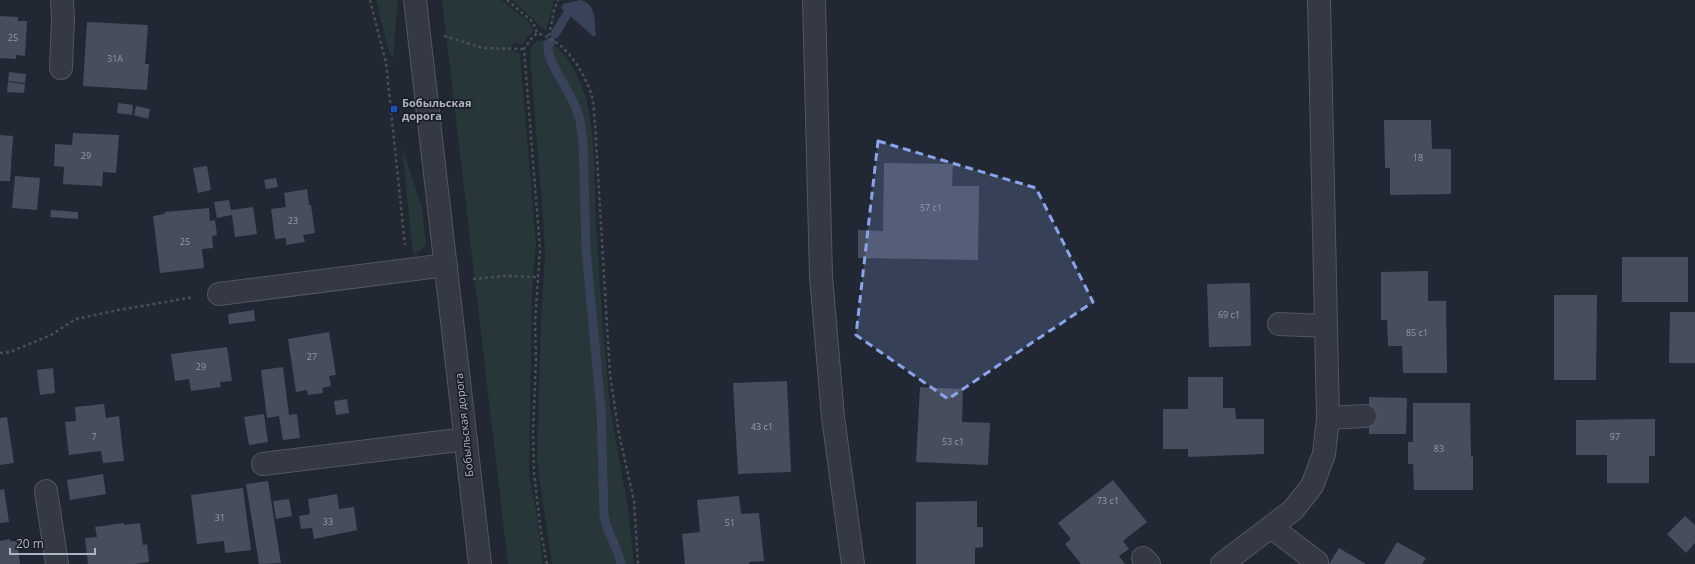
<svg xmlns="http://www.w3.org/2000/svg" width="1695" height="564" viewBox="0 0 1695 564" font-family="'Open Sans',sans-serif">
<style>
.green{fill:#273638}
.water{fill:#38435a}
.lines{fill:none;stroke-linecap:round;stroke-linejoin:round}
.stream{stroke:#38435a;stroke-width:9}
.building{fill:#484d5c}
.minor-casing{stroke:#525662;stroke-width:24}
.path{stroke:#445155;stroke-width:2.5;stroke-dasharray:3 3;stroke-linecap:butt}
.minor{stroke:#343944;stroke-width:22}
.marked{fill:#8aa4ea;fill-opacity:0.2;stroke:#8aa4ea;stroke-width:3;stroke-dasharray:8 5;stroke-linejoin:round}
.transit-dot{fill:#1a4fb4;stroke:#1a1e28;stroke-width:1.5}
.labels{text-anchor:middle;stroke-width:3.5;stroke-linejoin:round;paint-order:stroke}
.number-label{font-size:9px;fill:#949aa8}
.poi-label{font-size:11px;font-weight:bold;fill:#aeb3c1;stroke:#1a1e28;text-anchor:start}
.street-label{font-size:11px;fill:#aeb3c1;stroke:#1a1e28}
</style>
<rect width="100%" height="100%" fill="#212733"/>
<path class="green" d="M376,0H398L393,59L388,49Z
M442,0H501L530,23L533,32L527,37L522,45L514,42L511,50L520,54L536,243L532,293L529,476L536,509L543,564H508Z
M512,0H554L546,31Z
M544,40C567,49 578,74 585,96C597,136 594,181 596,222C599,272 602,323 607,373C610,421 622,468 629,516C631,532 632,548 634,564H552L550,551L537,462L541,320L545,255L543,216L530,58L531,47L536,41Z
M402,147L422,208L426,245L421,250L413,255Z"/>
<path class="water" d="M580,0C597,4 594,21 596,34L594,37L561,8L563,4Z"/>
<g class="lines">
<path class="stream" d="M555,34L567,14
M551,42L548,44V50L551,61L575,105L580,120L583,141L586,250L601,409L604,516C607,533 618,547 621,564"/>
</g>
<path class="building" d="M0,16L18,17V21H27L25,56L16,55V59L0,58Z
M87,22L148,25L145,64H149L147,90L83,86Z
M9,72L26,74L25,83L8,81Z
M8,82L25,84L24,93L7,92Z
M118,103L133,105L132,115L117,113Z
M136,106L150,109L148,119L134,115Z
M1384,120H1431L1432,149H1451V194L1390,195V168H1385Z
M73,133L119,135L116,173L103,172L102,186L63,184L64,167L54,166L55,144L72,145Z
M0,135L13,136L10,181H0Z
M884,163L953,164L952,186H979L978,260L858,258V230L883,231Z
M207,166L211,190L198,193L193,168Z
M15,176L40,178L37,210L12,208Z
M276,178L278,187L266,189L264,180Z
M307,189L309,205H311L315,233L303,235L305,242L286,245V238L275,239L271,209L286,207L284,193Z
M229,200L231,210L253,207L257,234L235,237L232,215L217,218L214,202Z
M209,208L210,221L215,220L217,235L212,236L213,248L202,249L204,268L160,273L153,216L165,214L164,212Z
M51,210L78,212V219L50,217Z
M1622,257H1688V302H1622Z
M1428,271V301H1446L1447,373H1403L1402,346H1388L1387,320H1381V272Z
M1250,283L1251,346L1209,347L1207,284Z
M1554,295H1597L1596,380H1554Z
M254,310L255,321L229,324L228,314Z
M1670,312H1695V363H1669Z
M329,332L336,375L329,376L331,386L322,388L323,393L308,395L307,390L296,392L288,339Z
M227,347L232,381L220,382L221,387L191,391L189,379L175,381L171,354Z
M283,367L289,415L297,414L300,438L283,440L279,416L267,418L261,370Z
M53,368L55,393L40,395L37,370Z
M1188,377H1223V408H1235L1236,419H1264V454L1188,457V449H1163V409H1188Z
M787,381L791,472L738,474L733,383Z
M920,387L963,389L962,422L990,423L988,465L916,462Z
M1369,397L1407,398L1406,434H1369Z
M347,399L349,413L336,415L334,401Z
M1413,403H1470L1471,457L1473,456V490H1414L1413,464H1408V442H1413Z
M104,404L106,418L119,416L124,461L103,463L101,451L69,455L65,422L76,421L75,407Z
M264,414L268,442L249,445L244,417Z
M7,417L14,463L0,465V418Z
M1655,419V456H1649V483H1607V455H1576V420Z
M103,474L106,494L70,500L67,480Z
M1113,480L1147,522L1123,541L1129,549L1119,556L1125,564H1081L1065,544L1071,539L1058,523Z
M268,481L281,563L259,564L246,484Z
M243,488L251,550L225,553L224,541L197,544L191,495Z
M4,489L9,522L0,523V490Z
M337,494L339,509L354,507L357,530L314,539L312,528L301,529L299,516L310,514L308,499Z
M739,496L741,514L759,513L764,561L749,562V564H685L682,534L700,532L697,500Z
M289,499L292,516L276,519L273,501Z
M977,501V527H983V547L975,548V564H916V502Z
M1685,516L1695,525V543L1686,553L1667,534Z
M124,523V525L140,523L143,545L147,544L149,562L135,564H88L85,538L97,537L95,527Z
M10,539V541H17L20,564H0V541Z
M1397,542L1426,558L1422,564H1384Z
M1339,548L1366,564H1329Z"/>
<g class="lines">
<defs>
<path id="minor" d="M415,0L480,564
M814,0L821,276L833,417L853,564
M61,68L63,19L62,0
M219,294L446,265
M1279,324L1326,326
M1328,418L1365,416
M263,464L466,439
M46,491L57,564
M1271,527L1317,562
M1143,558L1149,564
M1222,564L1293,510L1312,486L1324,454L1328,418L1319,0"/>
</defs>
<use href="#minor" class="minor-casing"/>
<path class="path" d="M370,0L386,63L405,245
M507,0L533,22L537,33
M444,36L483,48L524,49
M549,36L554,10L558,0
M473,279L504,276L538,277
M0,353L10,352L51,335L76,319L119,310L194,297
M547,564L541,533L534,473L533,433L536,359L535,322L540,249L524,49L531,39L537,33C565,41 581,67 591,93C594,102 594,114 595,124L610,375L619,434L634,501L638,564"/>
<use href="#minor" class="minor"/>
</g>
<path class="marked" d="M878,141L1036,188L1093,302L948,399L856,335Z"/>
<rect class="transit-dot" x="390" y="105" width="8" height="8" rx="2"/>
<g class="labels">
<g class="number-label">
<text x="13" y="41">25</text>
<text x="115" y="62">31А</text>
<text x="86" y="159">29</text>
<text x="1418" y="161">18</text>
<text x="931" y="211">57 с1</text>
<text x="293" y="224">23</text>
<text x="185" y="245">25</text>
<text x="1229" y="318">69 с1</text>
<text x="1417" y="336">85 с1</text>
<text x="312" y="360">27</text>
<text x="201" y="370">29</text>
<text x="762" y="430">43 с1</text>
<text x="94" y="440">7</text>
<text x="1615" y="440">97</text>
<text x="953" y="445">53 с1</text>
<text x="1439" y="452">83</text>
<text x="1108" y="504">73 с1</text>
<text x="220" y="521">31</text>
<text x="328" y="525">33</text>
<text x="730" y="526">51</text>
</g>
<g class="poi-label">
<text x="402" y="107">Бобыльская<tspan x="402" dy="13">дорога</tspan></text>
</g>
<g class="street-label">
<text transform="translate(464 425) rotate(-96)" y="4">Бобыльская дорога</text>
</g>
</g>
<path d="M10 548v6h85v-6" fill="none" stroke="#aeb3c1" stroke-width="2"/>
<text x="16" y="548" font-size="12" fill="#aeb3c1" stroke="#1a1e28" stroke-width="3" paint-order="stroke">20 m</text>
</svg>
